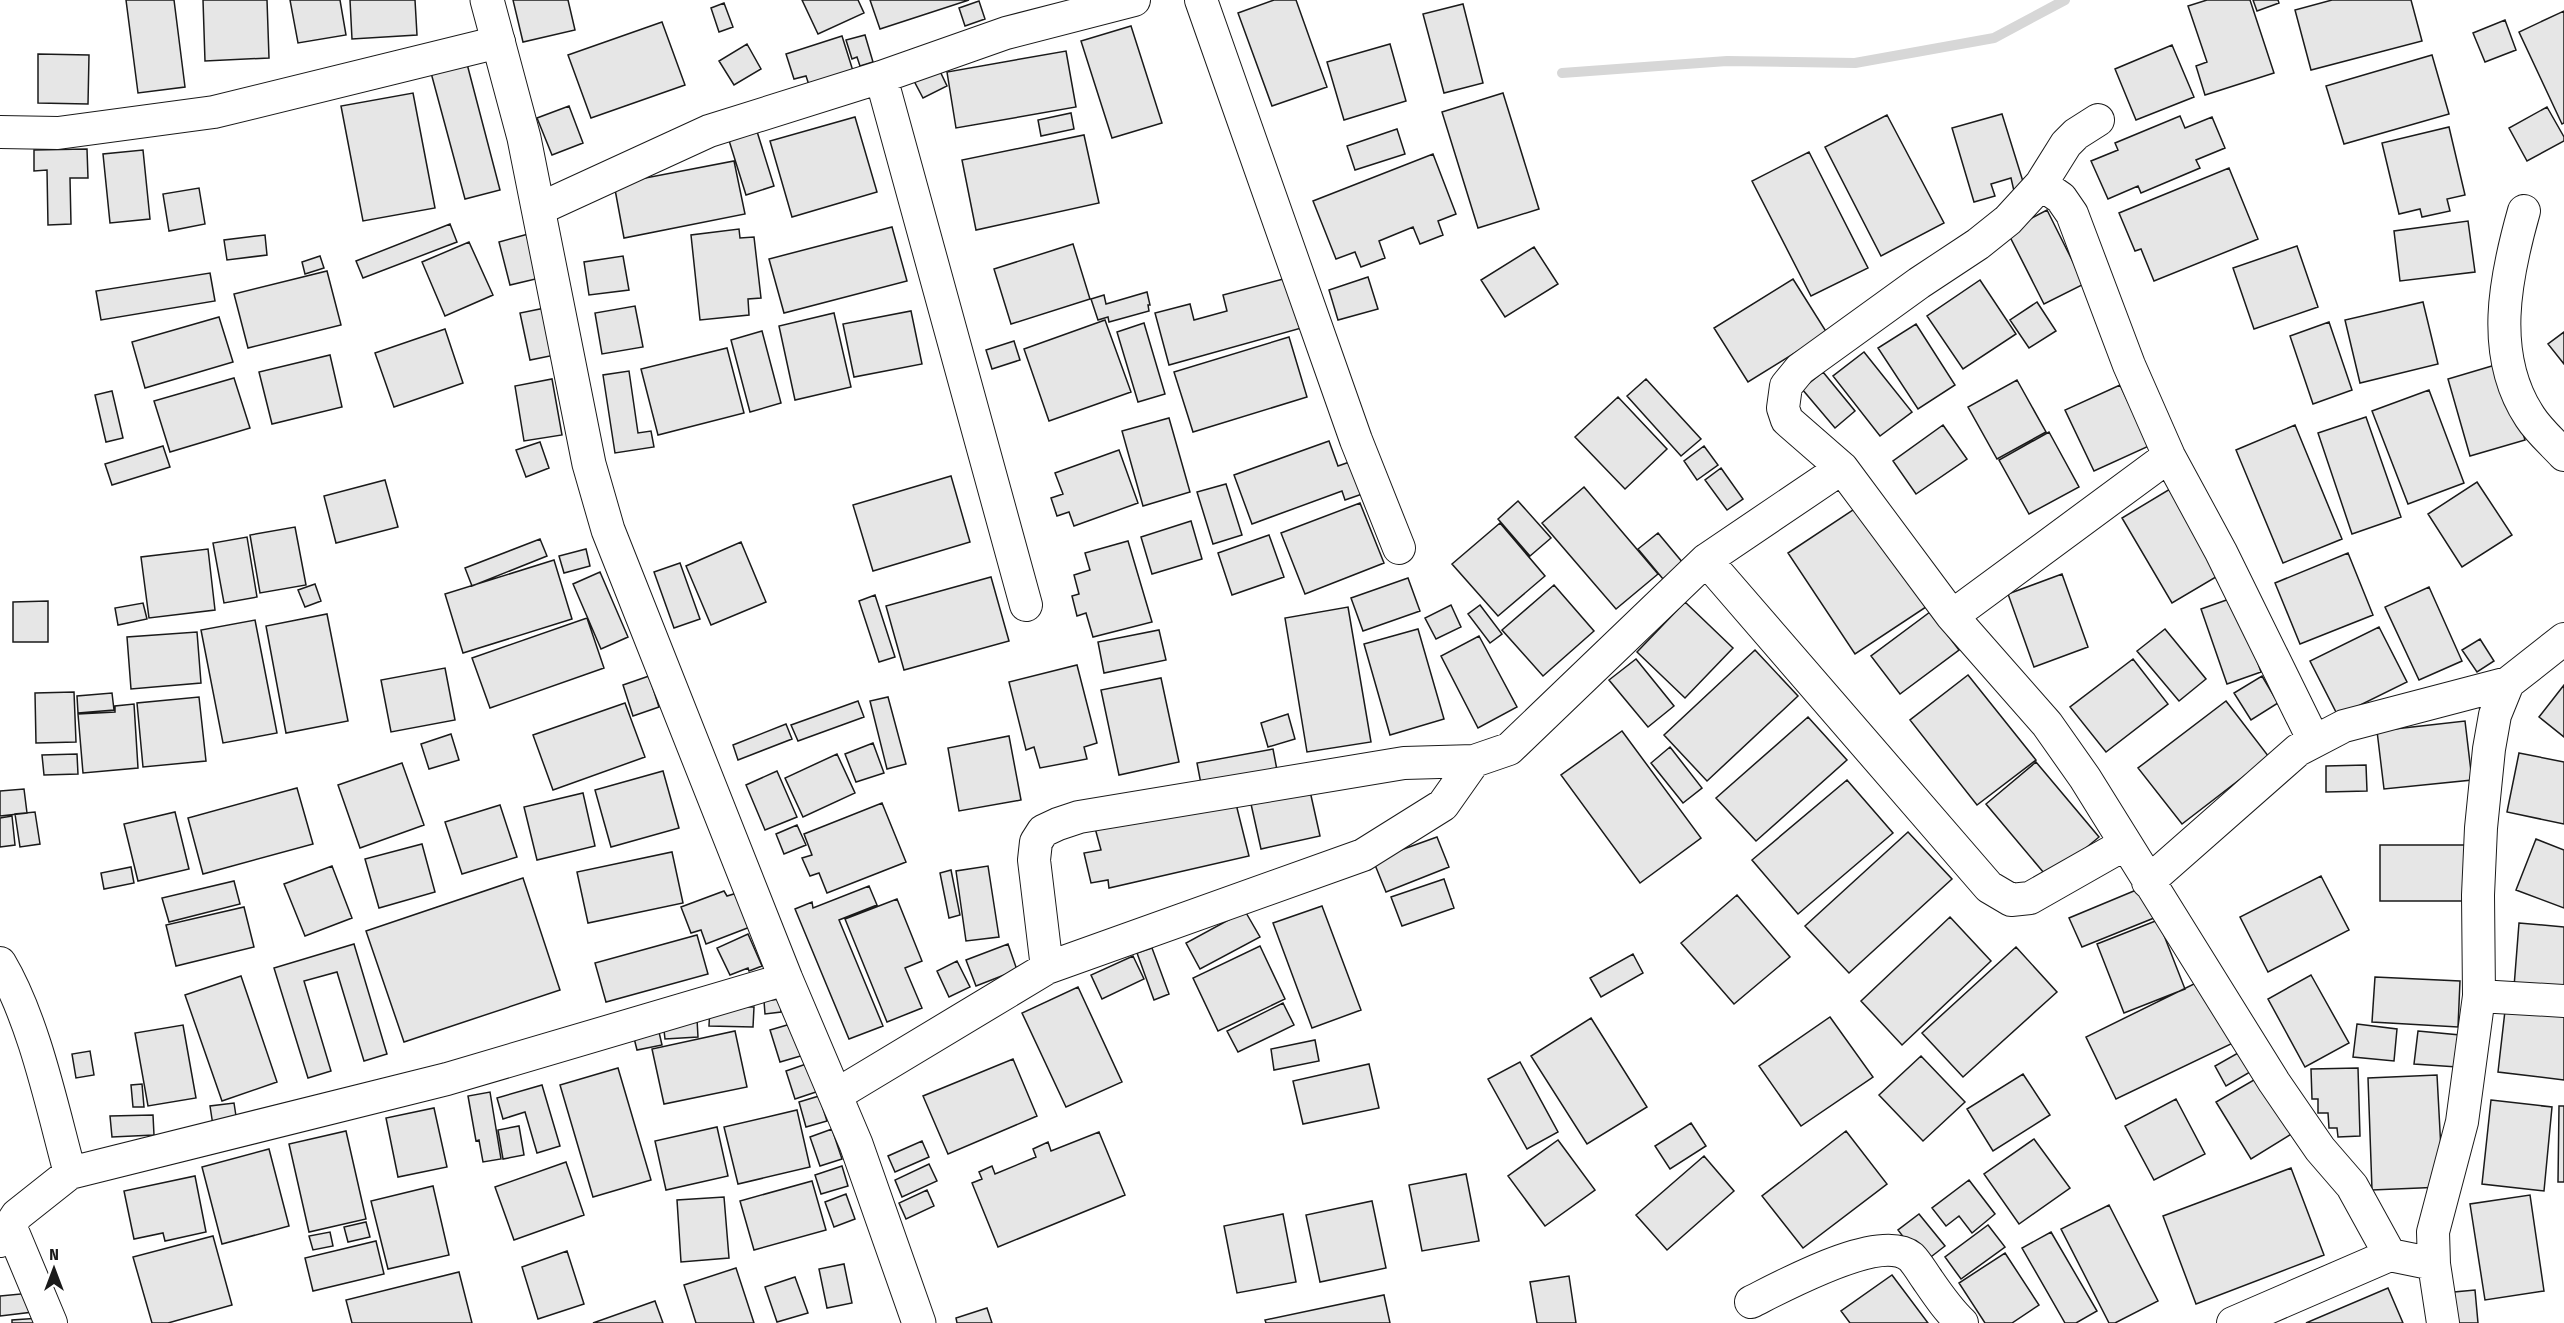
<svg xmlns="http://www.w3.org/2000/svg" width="2564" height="1323" viewBox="0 0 2564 1323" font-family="'Fira Sans Condensed',sans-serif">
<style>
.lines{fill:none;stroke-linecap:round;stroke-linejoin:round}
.stream{stroke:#d7d7d7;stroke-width:10}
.building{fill:#e6e6e6;stroke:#1a1a1a;stroke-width:1.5}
.street-casing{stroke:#1a1a1a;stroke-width:34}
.secondary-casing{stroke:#1a1a1a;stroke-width:35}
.street{stroke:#fff;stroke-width:32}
.secondary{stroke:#fff;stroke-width:33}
</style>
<rect width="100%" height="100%" fill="#fff"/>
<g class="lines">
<path class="stream" d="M1562,73L1727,61L1855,63L1994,38L2065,0"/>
</g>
<path class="building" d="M126,0H174L185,87L138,93Z
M203,0H267L269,58L205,61Z
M290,0H340L346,35L298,43Z
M350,0H415L417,35L352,39Z
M513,0H568L575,30L523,42Z
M802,0H858L864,13L818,34Z
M870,0H969L880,29Z
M1274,0H1296L1327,87L1272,106L1238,13Z
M2207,0H2250L2274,73L2205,95L2196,66L2207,62L2188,6Z
M2253,0H2278L2279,3L2257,11Z
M2332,0H2411L2422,41L2311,70L2295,10Z
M979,1L985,19L965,26L959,8Z
M724,3L733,27L719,32L711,8Z
M1463,4L1483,83L1444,93L1423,14Z
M2564,11V123L2562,124L2519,32Z
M2505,20L2516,50L2485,62L2473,33Z
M662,22L685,85L591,118L568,55Z
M1131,26L1162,123L1112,138L1081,41Z
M865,35L873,62L860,66L857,57L852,59L846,40Z
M842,36L853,71L809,85L806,76L794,79L786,54Z
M747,44L761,69L734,85L719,61Z
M1390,44L1406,101L1344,120L1327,62Z
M2172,45L2194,97L2136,120L2115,69Z
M1066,51L1076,107L956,128L947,72Z
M38,54L89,55L88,104L38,103Z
M2432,55L2449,114L2344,144L2326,86Z
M466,60L500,190L465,199L430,69Z
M938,67L947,86L923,98L913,79Z
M413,93L435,208L363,221L341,106Z
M1503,93L1539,209L1478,228L1442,112Z
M569,106L583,143L552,155L537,118Z
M2547,107L2564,137V141L2527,161L2509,128Z
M1071,113L1074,129L1041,136L1038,120Z
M2002,114L2025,188L2014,191L2011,178L1991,184L1995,196L1974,202L1952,128Z
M1887,115L1944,223L1881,256L1825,147Z
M2180,116L2185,128L2212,117L2225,148L2196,160L2200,168L2141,193L2138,186L2108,199L2091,161L2118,150L2115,143Z
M855,117L877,192L792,217L770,141Z
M755,125L774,186L746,195L727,134Z
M2449,127L2465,195L2447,199L2450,211L2422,217L2420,209L2399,214L2382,143Z
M1397,129L1405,154L1355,170L1347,146Z
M1084,135L1099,203L976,230L962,160Z
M87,149L88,178H70L71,224L48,225L47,170L34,171V150Z
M143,150L150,219L110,223L103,154Z
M1809,152L1868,268L1811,296L1752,181Z
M1433,154L1456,214L1438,221L1443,235L1420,244L1413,227L1379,241L1385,258L1361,267L1355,252L1336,259L1313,201Z
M734,161L745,214L624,238L614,184Z
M2229,168L2258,239L2154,281L2141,249L2135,251L2119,213Z
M199,188L205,224L169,231L163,194Z
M2047,210L2084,284L2044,304L2007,231Z
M2468,221L2475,272L2400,281L2394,231Z
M450,224L457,242L363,278L356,261Z
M892,227L907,281L784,313L769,259Z
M739,229L740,238L754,237L761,298L748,299L749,315L700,320L691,235Z
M532,233L544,277L510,285L499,242Z
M265,235L267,255L227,260L224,240Z
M469,242L493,295L445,316L422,262Z
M1073,244L1090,299L1011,324L994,269Z
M2297,246L2318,307L2254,329L2233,268Z
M1534,247L1558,284L1505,317L1481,280Z
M320,256L324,268L305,274L302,262Z
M623,256L629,290L589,295L584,262Z
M327,271L341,325L248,348L234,294Z
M210,273L215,301L101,320L96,291Z
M1291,277L1305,327L1169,365L1155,313L1190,304L1194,320L1227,311L1223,295Z
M1368,277L1378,309L1338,320L1329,290Z
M1793,279L1827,333L1748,382L1714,328Z
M1980,280L2016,334L1963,369L1927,316Z
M1147,292L1150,305H1148L1149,311L1109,322L1108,317L1098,320L1091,299L1104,295L1106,304Z
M2037,302L2056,331L2029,348L2010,320Z
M2423,302L2438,364L2360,383L2345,320Z
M635,306L643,347L602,354L595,313Z
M545,308L555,355L530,360L520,313Z
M911,311L922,364L854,377L843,324Z
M834,313L851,387L795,400L779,326Z
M219,317L233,362L145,388L132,342Z
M1105,320L1131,392L1049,421L1024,349Z
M2329,322L2352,390L2313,404L2290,336Z
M1144,323L1165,394L1138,402L1117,332Z
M1916,324L1955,385L1918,409L1878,348Z
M445,329L463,383L394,407L375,353Z
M762,331L781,403L750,412L731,340Z
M2564,332V364L2548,344Z
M1289,337L1307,397L1193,432L1174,372Z
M1014,341L1020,360L992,369L986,350Z
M727,348L744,413L658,435L641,369Z
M1864,352L1912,412L1880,436L1833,376Z
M330,355L342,407L272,424L259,372Z
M2502,363L2525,440L2470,456L2448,379Z
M629,371L638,433L651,431L654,447L615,453L603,375Z
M1823,372L1855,411L1835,428L1802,389Z
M234,378L250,428L170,452L154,401Z
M552,379L562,435L524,441L515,386Z
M1646,379L1701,439L1681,456L1627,396Z
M2017,380L2046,432L1997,459L1968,407Z
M2120,385L2149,446L2094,471L2065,410Z
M2429,390L2464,483L2408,504L2372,411Z
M112,391L123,438L106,442L95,395Z
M1618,397L1667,449L1625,489L1575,437Z
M2366,417L2401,517L2352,534L2318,433Z
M1169,418L1190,492L1143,506L1122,431Z
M1943,425L1967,459L1916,494L1893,461Z
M2295,425L2342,539L2283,563L2236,450Z
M2049,432L2079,487L2029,514L1999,460Z
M1329,441L1338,466L1358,459L1368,492L1345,500L1342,491L1252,524L1234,475Z
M540,442L549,468L526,477L516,450Z
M163,446L170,467L112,485L105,464Z
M1704,446L1718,465L1697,480L1684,461Z
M1119,450L1138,503L1074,526L1069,512L1057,516L1051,498L1063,494L1055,473Z
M1721,468L1743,499L1727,510L1705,480Z
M951,476L970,542L873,571L853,505Z
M385,480L398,527L336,543L324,496Z
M2477,482L2512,535L2462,567L2428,514Z
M1226,484L1242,535L1213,544L1197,492Z
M1584,487L1658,574L1616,609L1542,523Z
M2170,489L2221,574L2172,603L2122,518Z
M1518,501L1551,538L1530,556L1498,519Z
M1360,503L1384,563L1305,594L1281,533Z
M1859,506L1926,607L1855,654L1788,553Z
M1191,521L1202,559L1152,574L1141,537Z
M1500,523L1545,576L1498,616L1452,564Z
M295,527L306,585L260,593L250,535Z
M1658,533L1683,563L1663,579L1638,549Z
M1269,535L1284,577L1232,595L1218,553Z
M247,537L257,597L224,603L213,543Z
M540,539L547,556L472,586L465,568Z
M1128,541L1152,622L1093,637L1086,613L1077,616L1072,596L1079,594L1074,575L1090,570L1085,553Z
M741,542L766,602L711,625L686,566Z
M208,549L215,610L149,618L141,557Z
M586,549L590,566L564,573L559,556Z
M2348,553L2373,615L2300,644L2275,583Z
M554,560L572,619L463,653L445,594Z
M680,563L700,619L674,628L654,572Z
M600,572L628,637L601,649L573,584Z
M2062,574L2088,647L2034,667L2008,594Z
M991,577L1009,641L904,670L886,606Z
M1408,578L1420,611L1363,631L1351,598Z
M315,584L321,601L305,607L298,590Z
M1554,585L1594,631L1543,676L1502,630Z
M2429,587L2462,661L2419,680L2385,607Z
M875,595L895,657L879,662L859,601Z
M2235,597L2261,672L2227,684L2201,609Z
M48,601V642H13V602Z
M1685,602L1733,648L1685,698L1637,652Z
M143,603L147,619L118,625L115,608Z
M1451,605L1461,627L1436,639L1425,618Z
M1480,605L1502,634L1490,643L1468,614Z
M1348,607L1371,742L1307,752L1285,618Z
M1930,612L1959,650L1900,694L1871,656Z
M327,614L348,721L286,733L266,626Z
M587,618L604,668L490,708L472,658Z
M255,620L277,733L223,743L201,630Z
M2379,627L2407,682L2338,716L2310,661Z
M1418,629L1444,719L1390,735L1364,644Z
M2165,629L2206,679L2179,701L2137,651Z
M1159,630L1166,660L1104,673L1098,642Z
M197,632L201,683L131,689L127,637Z
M1479,636L1517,707L1478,728L1441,656Z
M2480,639L2494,661L2477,672L2462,650Z
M1755,650L1798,696L1707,781L1664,735Z
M1636,659L1674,706L1648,727L1609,680Z
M2133,659L2168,704L2106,752L2070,707Z
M1077,665L1097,743L1084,747L1087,759L1040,768L1034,747L1026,750L1009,682Z
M445,668L455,720L391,732L381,680Z
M1968,675L2036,760L1977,805L1910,720Z
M649,676L659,707L633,716L623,685Z
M2262,676L2278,703L2251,720L2234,693Z
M1161,678L1179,762L1119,775L1101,690Z
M2564,685V737L2539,717Z
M74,692L76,742L36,743L35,693Z
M112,693L114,710L78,713L77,696Z
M199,697L206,761L143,767L137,703Z
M888,697L906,764L887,769L870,701Z
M858,701L864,717L798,741L791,725Z
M2226,701L2269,757L2182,824L2138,768Z
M625,703L645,757L553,790L533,735Z
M134,704L138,768L83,773L78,714L115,712V706Z
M1288,714L1295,739L1268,747L1261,723Z
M1808,717L1847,760L1756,841L1716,798Z
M2465,721L2472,780L2384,789L2377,731Z
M786,724L792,739L738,760L733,745Z
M1622,731L1701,838L1640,883L1561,775Z
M451,734L459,760L429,769L421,744Z
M1009,736L1021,800L959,811L948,748Z
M873,743L884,773L856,782L845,754Z
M1670,747L1702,788L1683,803L1651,763Z
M1273,749L1277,770L1201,784L1197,763Z
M2519,753L2564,762V824L2507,812Z
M77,754L78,774L44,775L42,755Z
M837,754L855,793L803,817L785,778Z
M2036,762L2099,837L2049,879L1986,804Z
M402,763L424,825L360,848L338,785Z
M2366,765L2367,791L2326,792V766Z
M663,771L679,828L611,847L595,790Z
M777,771L797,817L765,830L746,785Z
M1847,780L1893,833L1798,914L1752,860Z
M297,788L313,844L203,874L188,818Z
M24,789L27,813L0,816V791Z
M1310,791L1320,836L1261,849L1251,804Z
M583,793L595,846L537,860L524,807Z
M1234,796L1249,856L1109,888L1108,880L1091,883L1084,853L1101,850L1095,828Z
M882,803L906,862L827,893L819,873L810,876L802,858L812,855L804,834Z
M500,805L517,857L462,874L445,822Z
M35,812L40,844L20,847L15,814Z
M175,812L189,869L138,881L124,824Z
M12,816L15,845L0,847V818Z
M797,825L806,845L784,854L776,834Z
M1908,832L1952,879L1849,973L1805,926Z
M1437,837L1449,867L1386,892L1373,860Z
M2536,839L2564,850V908L2516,890Z
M422,844L435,892L379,908L365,859Z
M2380,845H2468V901H2380Z
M672,852L683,903L588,923L577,872Z
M332,866L352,918L305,936L284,884Z
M988,866L999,937L966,941L956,871Z
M131,867L134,883L104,889L101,873Z
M951,870L960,915L949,918L940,873Z
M2321,876L2349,930L2268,972L2240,917Z
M523,878L560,990L404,1042L366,931Z
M1444,879L1454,908L1402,926L1391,897Z
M234,881L240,904L169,922L162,898Z
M869,886L877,905L839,920L883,1026L849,1039L795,909L812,902L813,908Z
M2141,888L2154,918L2082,947L2069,918Z
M724,891L727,896L737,893L750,927L706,944L701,930L691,933L681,907Z
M1737,895L1790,957L1734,1004L1681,943Z
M897,899L922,961L905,968L922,1008L887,1022L845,919Z
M1322,906L1361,1010L1312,1028L1273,923Z
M244,907L254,947L176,966L166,925Z
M1245,911L1260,937L1200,969L1186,943Z
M1950,917L1991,961L1902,1045L1861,1001Z
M2158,920L2185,989L2124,1013L2097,944Z
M2519,923L2564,927V991L2514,987Z
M748,934L762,966L749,971L748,968L730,975L717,948Z
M697,935L708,974L606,1002L595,963Z
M354,944L387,1054L364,1061L337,972L304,981L331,1071L308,1078L274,968Z
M1008,944L1017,970L976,986L966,960Z
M1260,946L1285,999L1218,1031L1193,978Z
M2016,947L2057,992L1963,1077L1922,1033Z
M1152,948L1169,994L1154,1000L1137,953Z
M1633,954L1643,973L1601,997L1590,978Z
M1133,956L1144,979L1102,999L1091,975Z
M957,961L970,987L949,997L937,971Z
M2311,975L2349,1043L2305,1067L2268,999Z
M241,976L277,1082L222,1101L185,995Z
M2375,977L2460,981L2458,1027L2372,1022Z
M2202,980L2233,1043L2116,1099L2086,1037Z
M1078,987L1122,1082L1066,1107L1022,1013Z
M780,999L781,1012L765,1014L764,1001Z
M2506,1002L2564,1009V1080L2498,1072Z
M1283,1003L1294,1025L1238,1052L1227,1031Z
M710,1006L754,1007L753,1027L709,1026Z
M1830,1017L1873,1077L1801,1126L1759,1066Z
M1591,1018L1647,1107L1587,1144L1531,1056Z
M697,1019L698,1037L665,1039L663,1022Z
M794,1023L804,1055L780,1062L770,1030Z
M2357,1024L2397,1029L2394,1061L2353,1057Z
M183,1025L196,1098L148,1106L135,1033Z
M735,1031L747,1087L664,1104L652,1049Z
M2418,1031L2460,1035L2457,1067L2414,1064Z
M659,1032L662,1045L637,1050L634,1038Z
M1315,1040L1319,1061L1274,1070L1271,1049Z
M2245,1049L2257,1068L2226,1086L2215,1066Z
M90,1051L94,1075L76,1078L72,1054Z
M1921,1056L1965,1102L1923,1141L1879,1095Z
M1013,1059L1037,1116L948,1154L923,1096Z
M1520,1062L1558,1132L1527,1149L1488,1079Z
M809,1063L819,1091L795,1099L786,1071Z
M1369,1064L1379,1108L1303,1124L1293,1081Z
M618,1068L651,1180L593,1197L560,1085Z
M2358,1068L2360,1136L2338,1137L2337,1128H2329L2328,1113H2318V1099H2312L2311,1069Z
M2023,1074L2050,1115L1993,1151L1967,1109Z
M2437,1075L2443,1187L2372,1190L2368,1078Z
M2259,1077L2293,1133L2251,1159L2216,1102Z
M142,1084L144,1107H133L131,1085Z
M542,1085L560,1146L537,1153L525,1112L503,1119L497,1098Z
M490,1092L501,1159L483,1162L479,1140L476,1141L468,1096Z
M819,1096L827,1121L806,1127L799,1102Z
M2176,1099L2205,1154L2154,1180L2125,1126Z
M2491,1100L2552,1107L2544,1191L2482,1184Z
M234,1103L238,1129L214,1132L210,1106Z
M2559,1106H2564V1182H2558Z
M434,1108L447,1167L398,1177L386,1118Z
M797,1110L810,1167L738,1184L724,1127Z
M153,1115L154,1135L112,1137L110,1116Z
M1691,1123L1706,1146L1670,1169L1655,1146Z
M519,1126L524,1155L503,1159L498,1130Z
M717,1127L728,1176L666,1190L655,1141Z
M832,1129L842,1159L820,1166L810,1137Z
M346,1131L366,1219L309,1232L289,1144Z
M1846,1131L1887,1184L1803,1248L1762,1196Z
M1099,1132L1125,1195L998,1247L972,1183L982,1179L979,1172L992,1166L995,1174L1036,1157L1033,1149L1048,1142L1051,1151Z
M2034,1139L2070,1188L2019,1224L1984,1174Z
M1558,1140L1595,1190L1545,1226L1508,1176Z
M922,1141L929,1157L895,1172L888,1156Z
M269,1149L289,1226L222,1244L202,1167Z
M1704,1156L1734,1191L1667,1250L1636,1215Z
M566,1162L584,1215L514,1240L495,1187Z
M929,1164L937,1181L902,1197L895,1180Z
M842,1166L848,1186L821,1194L815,1175Z
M2291,1168L2324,1255L2196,1304L2163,1216Z
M1466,1174L1479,1241L1422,1251L1409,1185Z
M195,1176L206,1232L165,1241L163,1233L134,1239L124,1191Z
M1969,1180L1995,1214L1972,1233L1959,1216L1946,1226L1932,1208Z
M812,1181L826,1230L754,1250L740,1201Z
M433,1186L449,1255L388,1269L371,1201Z
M927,1190L934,1206L906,1219L899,1203Z
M846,1194L855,1219L834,1227L825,1202Z
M2530,1195L2544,1291L2485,1300L2470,1204Z
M724,1197L729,1258L681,1262L677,1200Z
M1372,1201L1386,1268L1320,1282L1306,1215Z
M2109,1205L2158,1301L2115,1323H2109L2061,1229Z
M1283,1214L1296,1282L1237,1293L1224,1226Z
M1919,1214L1945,1246L1923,1263L1898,1230Z
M366,1222L370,1237L348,1242L344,1227Z
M1988,1225L2005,1247L1961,1279L1945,1257Z
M330,1232L333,1246L313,1250L309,1236Z
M2051,1232L2097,1311L2076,1323H2065L2022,1248Z
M213,1236L232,1305L168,1323H152L133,1257Z
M376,1241L384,1274L313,1291L305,1258Z
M567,1251L584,1304L538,1319L522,1267Z
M2005,1253L2039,1305L2012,1323H1985L1959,1283Z
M844,1264L852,1303L827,1308L819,1269Z
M736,1268L754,1323H696L684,1285Z
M459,1272L472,1323H352L346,1300Z
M1892,1275L1928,1323H1850L1841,1311Z
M1569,1276L1576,1323H1537L1530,1282Z
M795,1277L808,1313L777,1322L765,1287Z
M2388,1288L2403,1323H2306Z
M2475,1290L2478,1323H2456L2454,1292Z
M31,1293L33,1312L0,1316V1296Z
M1384,1295L1390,1323H1266L1265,1320Z
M655,1301L663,1323H593Z
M987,1308L992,1323H957L956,1318Z
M40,1318V1323H12V1320Z"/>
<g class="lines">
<defs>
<path id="street" d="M1201,0L1356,440L1399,548
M881,77L1026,605
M2098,120L2076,134L2066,144L2041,184L2008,220L1978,244L1919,283L1800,369L1786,386L1783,408L1787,420L1842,468L1952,616L2047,724L2085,778L2274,1082L2320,1149L2352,1186L2390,1255L2434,1264
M0,132L58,133L214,112L499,42
M2041,184L2061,198L2072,214L2129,365L2169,456L2221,552L2314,741
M539,209L709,131L881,77L1006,33L1134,0
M2524,211C2505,278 2489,355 2530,417C2539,431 2553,443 2564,455
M1706,560L1989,887L2011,900L2030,898L2125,844
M1952,616L2169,456
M2148,882L2298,750L2344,726L2508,683
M0,963C34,1020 52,1107 70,1173
M1047,968L1034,860L1036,842L1043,831L1058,824L1079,817L1404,763L1474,761
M2479,996L2564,1001
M836,1095L1047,968L1363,855L1443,805L1474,761L1509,749L1706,560L1842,468
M10,1225L51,1323
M0,1241L17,1215L70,1173L447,1079L786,979
M1751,1302C1783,1286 1881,1232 1911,1257C1917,1263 1922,1272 1927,1279C1938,1295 1948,1310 1962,1323
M2233,1323L2390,1255
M2443,1323L2434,1264L2433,1232L2462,1122L2479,996L2478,895L2481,828L2489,749L2495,715L2508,683L2564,639"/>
<path id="secondary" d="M487,0L524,138L589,464L608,530L786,979L856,1144L919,1323"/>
</defs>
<use href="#street" class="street-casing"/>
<use href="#secondary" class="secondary-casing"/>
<use href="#street" class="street"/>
<use href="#secondary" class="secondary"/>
</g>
<g transform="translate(54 1269)" stroke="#ffffff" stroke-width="4.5" paint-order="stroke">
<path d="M0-4.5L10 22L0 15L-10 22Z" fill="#1a1a1a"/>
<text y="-9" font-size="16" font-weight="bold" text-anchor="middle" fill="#1a1a1a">N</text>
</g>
</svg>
